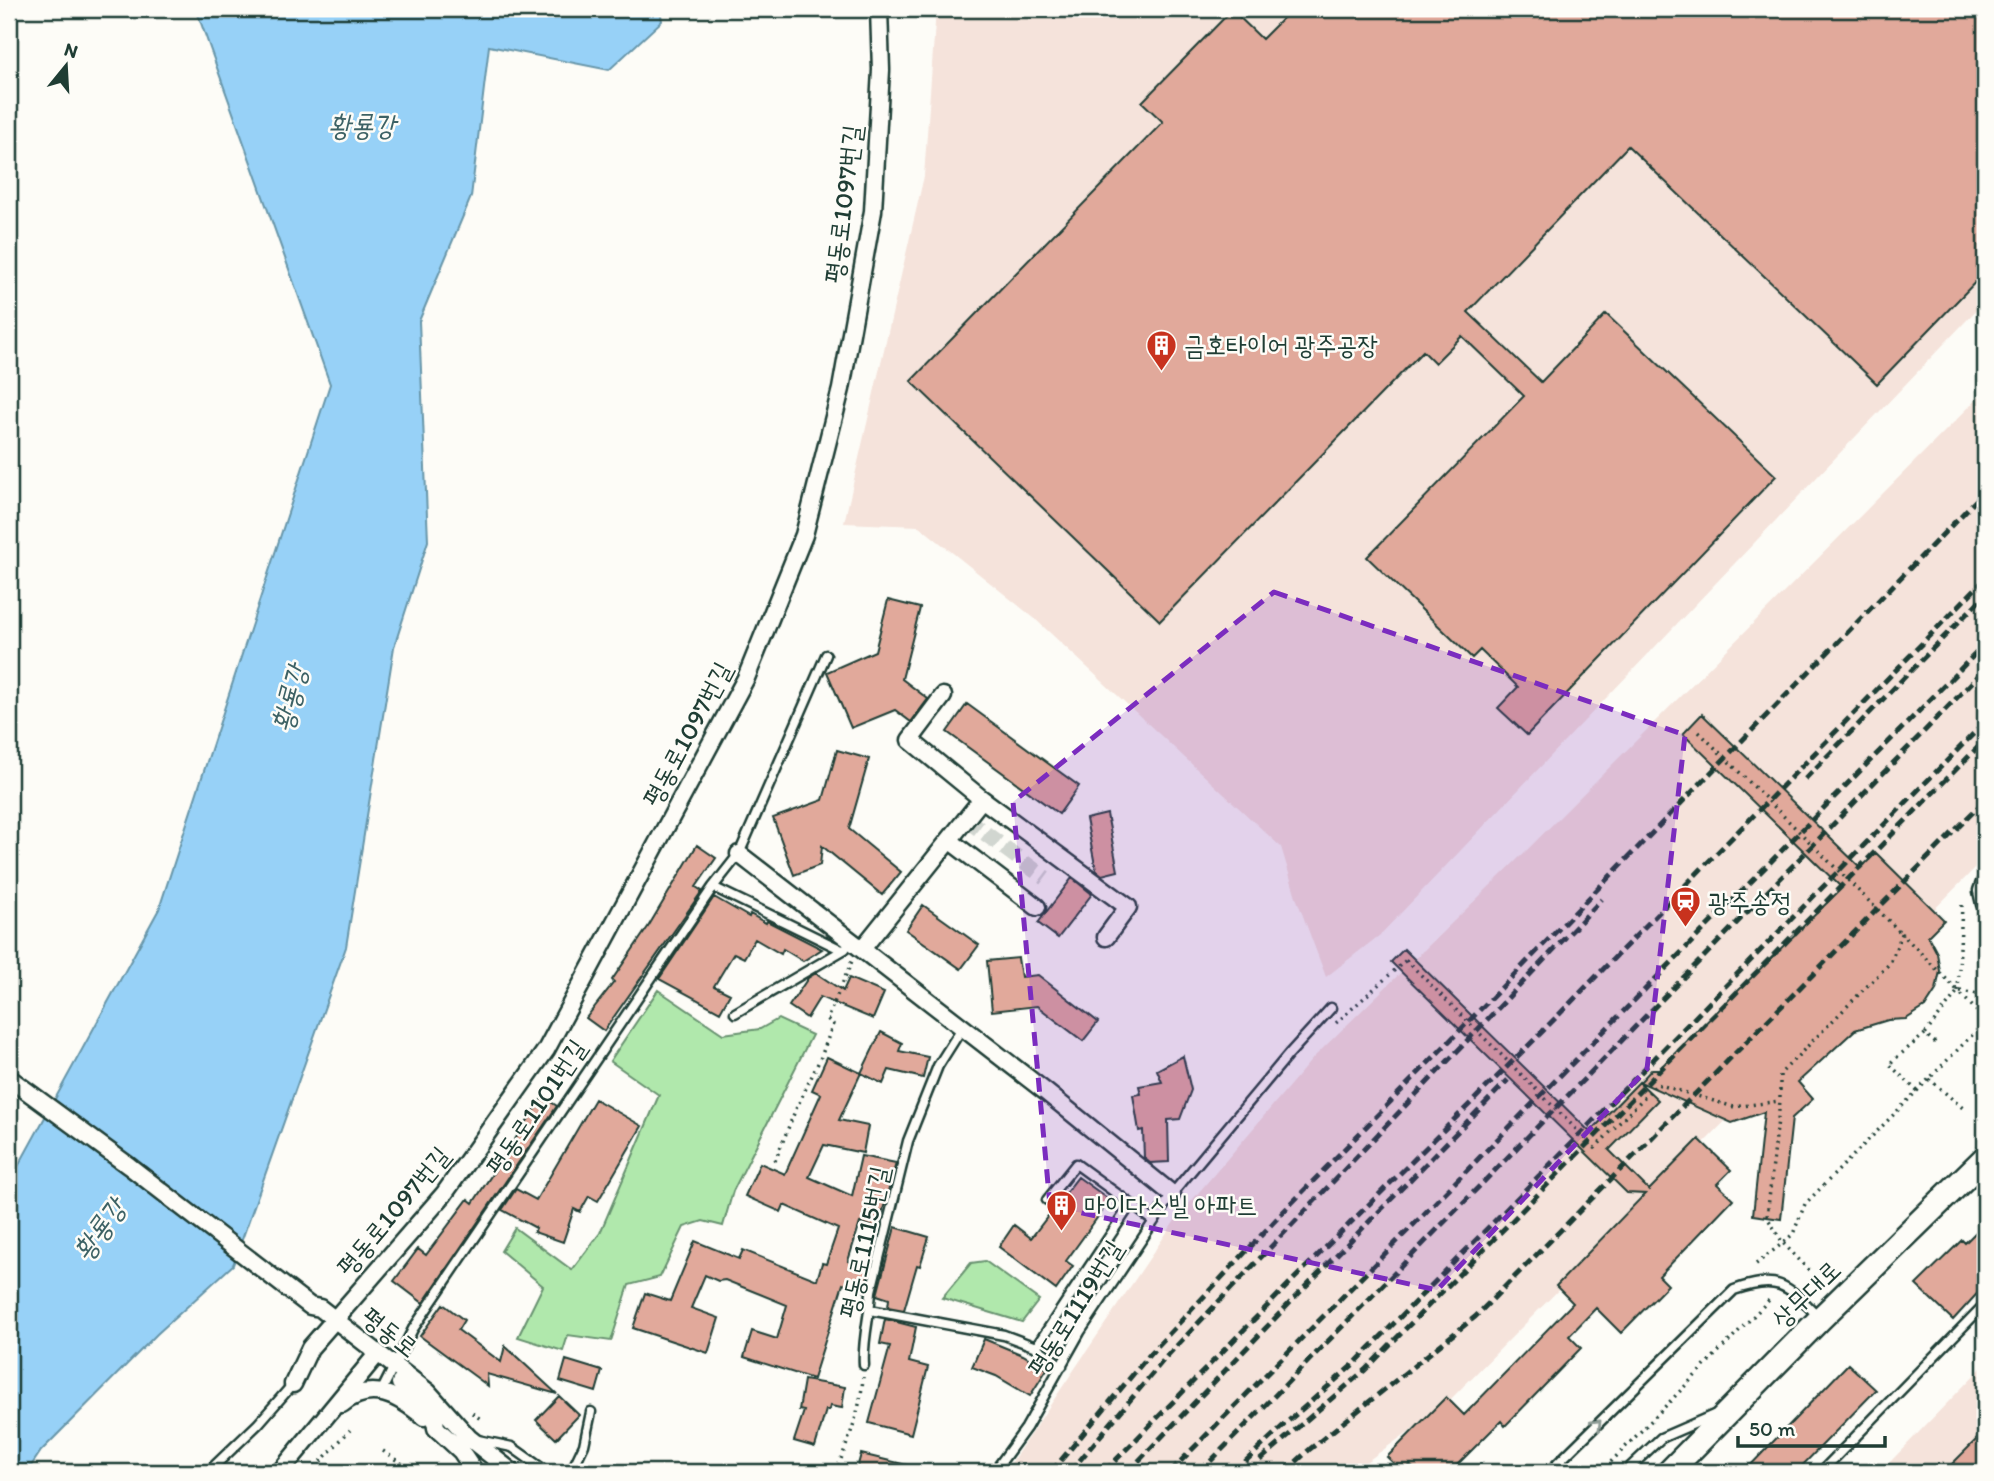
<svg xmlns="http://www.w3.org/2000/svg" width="1994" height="1481" viewBox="0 0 1994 1481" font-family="Itim,'Poor Story',sans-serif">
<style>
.built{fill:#f5e3db}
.green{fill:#b0e8ac;stroke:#689270;stroke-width:2}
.water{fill:#97d1f7;stroke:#6796a9;stroke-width:2}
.building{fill:#e1a99b;stroke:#1f3d34;stroke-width:2}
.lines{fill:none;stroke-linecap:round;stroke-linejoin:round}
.minor-tunnel{stroke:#d1d6d0;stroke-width:16;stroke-dasharray:16 8;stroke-linecap:butt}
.service-casing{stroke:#1f3d34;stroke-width:13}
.minor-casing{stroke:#1f3d34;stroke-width:21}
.secondary-casing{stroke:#1f3d34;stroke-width:28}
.path{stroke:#1f3d34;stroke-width:3.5;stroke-dasharray:2 5;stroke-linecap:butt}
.service{stroke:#fdfcf7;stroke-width:8}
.minor{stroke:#fdfcf7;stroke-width:16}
.secondary{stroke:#fdfcf7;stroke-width:23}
.rail{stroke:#1f3d34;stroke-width:5;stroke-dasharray:10 5;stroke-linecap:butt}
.path-bridge{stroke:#1f3d34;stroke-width:3.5;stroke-dasharray:2 5;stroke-linecap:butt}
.oneway{stroke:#8e9c96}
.marked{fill:#7b2cbf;fill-opacity:0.2;stroke:#7b2cbf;stroke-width:5;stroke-dasharray:14 9;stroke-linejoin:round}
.labels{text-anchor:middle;stroke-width:5;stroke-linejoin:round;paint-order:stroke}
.street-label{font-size:26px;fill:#1f3d34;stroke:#fdfcf7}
.poi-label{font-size:26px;fill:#1f3d34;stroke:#fdfcf7;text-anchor:start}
.water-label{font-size:28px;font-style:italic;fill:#3d6265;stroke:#fdfcf7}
</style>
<rect width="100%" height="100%" fill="#fdfcf7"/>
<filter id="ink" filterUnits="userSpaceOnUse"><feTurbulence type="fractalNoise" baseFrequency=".0143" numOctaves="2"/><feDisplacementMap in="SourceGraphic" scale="14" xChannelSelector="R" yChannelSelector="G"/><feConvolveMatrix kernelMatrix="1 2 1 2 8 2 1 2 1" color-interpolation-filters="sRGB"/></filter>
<g filter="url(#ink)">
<path class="built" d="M936,9H1985V301L1380,935L1326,977L1297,900L1281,847L1034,618L919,526L844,523L924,176Z
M1985,391V858L1442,1408L1352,1472H1005L1176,1219L1314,1057L1528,849Z
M1985,1364V1472H1880L1890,1462Z"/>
<path class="green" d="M658,990L723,1034L760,1029L778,1019L812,1035L733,1191L723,1226L703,1221L684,1227L660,1277L629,1285L611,1341L568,1335L563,1351L518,1337L543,1286L501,1251L515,1228L572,1270L600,1233L659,1095L610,1061Z
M985,1261L1039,1300L1022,1322L942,1298L971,1263Z"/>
<path class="water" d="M196,9H660L662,21L609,70L489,46L471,197L419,321L428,541L394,647L346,947L233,1265L157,1334L41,1451L27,1472H9V1183L159,909L330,384Z"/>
<path class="building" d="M1292,9H1985V272L1877,384L1628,146L1468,312L1541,382L1606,314L1776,476L1527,735L1498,708L1518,687L1480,650L1472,658L1367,557L1524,396L1462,336L1435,363L1423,351L1160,621L911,381L1163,122L1142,102L1232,10L1262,39Z
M888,600L920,608L902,679L928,699L911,722L895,710L851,728L827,672L875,651Z
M967,704L1079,786L1059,814L947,732Z
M1702,714L1861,868L1876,853L1944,920L1928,936L1937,953L1940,971L1936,990L1925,1007L1906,1019L1888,1020L1855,1030L1798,1082L1813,1099L1792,1118L1781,1219L1753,1215L1764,1112L1732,1123L1640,1082L1652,1069H1659L1842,888L1683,734Z
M837,750L869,759L849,829L901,872L882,895L822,846L820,865L794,875L773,818L823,800Z
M1107,814L1118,871L1102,875L1096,870L1086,819Z
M697,845L716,858L696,887L702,891L604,1031L586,1018L614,982L612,980L648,927Z
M1072,878L1092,894L1058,938L1038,923Z
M714,897L749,917L750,914L766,923L767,921L822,949L803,961L783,949L781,954L755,939L744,958L734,953L714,986L730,994L720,1012L659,979Z
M923,905L979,945L961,969L906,930Z
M1404,949L1590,1132L1639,1082L1658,1100L1609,1150L1649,1190L1699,1139L1731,1170L1717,1184L1733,1199L1659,1276L1668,1285L1621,1333L1596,1308L1569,1336L1581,1348L1505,1426L1501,1421L1450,1472H1418L1410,1465L1403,1472L1387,1457L1446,1397L1464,1415L1573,1303L1556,1286L1645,1194L1627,1193L1391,962Z
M1018,958L1021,977L1038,975L1098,1022L1083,1041L1037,1006L992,1011L987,961Z
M816,973L843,991L849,978L884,993L873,1019L820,997L807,1018L789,1006L808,978Z
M881,1032L902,1043L899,1051L928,1057L923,1078L889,1070L883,1084L861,1073Z
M1183,1056L1191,1090L1180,1119L1168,1120L1169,1162L1150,1163L1144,1158L1143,1130L1139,1131L1133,1095L1141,1094L1139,1086L1162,1082L1157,1070Z
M827,1057L861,1073L839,1120L868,1126L863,1153L824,1145L809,1177L852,1196L861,1156L896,1163L878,1228L860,1223L848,1261L870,1268L864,1291L843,1284L813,1379L744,1357L752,1331L777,1339L787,1305L725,1280L718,1281L705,1275L691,1308L719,1318L708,1353L633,1328L645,1293L670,1301L695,1241L739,1259L743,1250L817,1280L822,1263L826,1264L838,1229L784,1205L781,1212L745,1196L760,1163L785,1174L821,1094L812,1090Z
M543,1097L557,1106L423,1303L394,1281L418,1249L426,1255L468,1199L473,1203Z
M595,1099L642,1126L598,1201L589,1196L580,1212L574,1209L563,1242L534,1232L536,1228L502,1210L516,1189L536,1200Z
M1078,1177L1110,1200L1066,1261L1073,1266L1056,1290L999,1247L1014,1225L1031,1238Z
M1985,1223V1285L1953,1320L1916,1285L1962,1240L1965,1243Z
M895,1227L929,1237L920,1266L917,1265L904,1310L888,1307L889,1299L877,1295Z
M443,1304L464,1320L458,1330L501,1362L505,1346L557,1394L487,1374L488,1386L420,1336Z
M885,1319L916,1327L909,1362L928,1367L911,1434L869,1423L890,1346L880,1344Z
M984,1339L1023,1355L1047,1369L1030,1396L996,1376L972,1367Z
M566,1360L602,1371L596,1392L560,1381Z
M1848,1364L1876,1390L1796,1472H1744Z
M804,1380L845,1387L842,1408L830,1406L829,1410H826L815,1447L794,1441L804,1411L799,1410Z
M559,1396L579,1415L556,1439L536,1420Z
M1985,1431V1472H1944Z
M861,1454L911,1466L910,1472H856Z"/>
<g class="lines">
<path class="minor-tunnel" d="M966,819L1045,878"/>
<defs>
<path id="service" d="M713,887L842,950
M735,1013L845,949
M1131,1204L1154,1221
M870,1310L1004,1335L1036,1347L1062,1366
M1036,1347L1131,1204L1076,1164L1047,1200
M864,1365C862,1340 870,1316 871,1291L908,1141L938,1066L962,1028
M381,1392L413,1329L713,887L739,854L826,655
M478,1440L512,1447L547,1472
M208,1472L258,1424L293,1384
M571,1472L584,1445L591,1412
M994,1472L1026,1428L1080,1332L1172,1194L1289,1054L1331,1008
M1549,1472L1734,1290C1779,1274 1787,1285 1818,1316
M1625,1472L1661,1438L1714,1415
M1821,1472L1985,1304"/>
<path id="minor" d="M982,799L1128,907L1106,937
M949,840L1037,907
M739,854L1046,1092L1172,1194
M1985,883L1982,891L1985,904
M862,949L982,799L910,740L943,696
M9,1078L129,1166L310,1306L320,1308L428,1392L469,1438L512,1472
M400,1383L434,1412L436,1428L461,1451L475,1472
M293,1384L310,1348L444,1194L546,1050L746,678L804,535L841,389L873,211L881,70L879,9
M342,1404C371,1380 399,1396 424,1417
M280,1472L378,1353"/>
<path id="secondary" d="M1669,1472L1820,1319L1985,1158"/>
</defs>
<use href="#service" class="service-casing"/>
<use href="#minor" class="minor-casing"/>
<use href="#secondary" class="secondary-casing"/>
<path class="path" d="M1962,905L1958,991L1985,1020
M1960,991L1985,995
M1336,1023L1406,960
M1925,1034L1889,1064L1917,1091L1805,1204L1793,1234L1783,1243L1767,1217L1780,1101V1074L1890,963L1902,934L1958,991L1925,1034L1938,1045
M1929,1079L1964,1109
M1917,1091L1985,1022
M775,1161L795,1111L821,1057L833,1024L827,1019L852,961
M1756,1264L1783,1243L1809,1270
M472,1413L482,1420
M383,1451L414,1472
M311,1472L350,1430
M836,1472C848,1441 861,1410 863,1377
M1601,1472L1772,1297"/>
<use href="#service" class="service"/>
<use href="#minor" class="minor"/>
<use href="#secondary" class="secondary"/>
<path class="rail" d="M1805,779L1985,595
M1260,1460L1365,1370L1985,740
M1051,1472L1151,1353L1284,1211L1985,491
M1070,1472L1167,1356L1602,899
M1104,1472L1287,1286L1532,1042L1985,579
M1128,1472L1305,1287L1508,1080
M1170,1472L1985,644
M1200,1472L1985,669
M1234,1472L1285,1424L1355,1363L1985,722
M1285,1472L1310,1449L1475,1317L1985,800"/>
<path class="path-bridge" d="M1699,732L1902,934
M1406,960L1595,1148L1657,1084L1734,1107L1780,1101"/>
</g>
<defs><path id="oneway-chevron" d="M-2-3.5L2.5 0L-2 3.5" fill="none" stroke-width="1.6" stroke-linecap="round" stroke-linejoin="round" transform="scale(1.75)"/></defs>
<use class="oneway" href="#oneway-chevron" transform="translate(1597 1424) rotate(-45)"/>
</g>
<path class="marked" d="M1274,592L1685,735L1647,1069L1437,1290L1050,1206L1013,802Z"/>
<defs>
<symbol id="building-pin" viewBox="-11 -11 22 30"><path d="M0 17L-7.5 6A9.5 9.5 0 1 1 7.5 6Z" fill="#c8321e" stroke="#fdfcf7"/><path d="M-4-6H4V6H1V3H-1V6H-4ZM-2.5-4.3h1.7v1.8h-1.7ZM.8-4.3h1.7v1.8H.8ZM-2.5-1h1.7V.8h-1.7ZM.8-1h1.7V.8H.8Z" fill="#fff"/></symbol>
<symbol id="station-pin" viewBox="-11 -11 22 30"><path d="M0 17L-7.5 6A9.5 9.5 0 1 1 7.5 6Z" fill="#c8321e" stroke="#fdfcf7"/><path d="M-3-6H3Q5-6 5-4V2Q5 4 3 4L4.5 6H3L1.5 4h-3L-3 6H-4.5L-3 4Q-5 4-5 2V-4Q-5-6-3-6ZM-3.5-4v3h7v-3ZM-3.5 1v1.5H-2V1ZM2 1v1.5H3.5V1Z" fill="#fff"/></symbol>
</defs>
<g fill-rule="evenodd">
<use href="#building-pin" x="1144" y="328" width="35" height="47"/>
<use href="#station-pin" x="1668" y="884" width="35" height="47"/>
<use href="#building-pin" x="1044" y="1188" width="35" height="47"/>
</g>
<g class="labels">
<g class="street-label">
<text transform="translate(843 204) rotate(-83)" y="9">평동로1097번길</text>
<text transform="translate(687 734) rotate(-62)" y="9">평동로1097번길</text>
<text transform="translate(536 1107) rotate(-56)" y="9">평동로1101번길</text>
<text transform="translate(393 1211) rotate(-50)" y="9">평동로1097번길</text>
<text transform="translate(864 1242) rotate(-78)" y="9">평동로1115번길</text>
<text transform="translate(1806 1294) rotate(-44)" y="9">상무대로</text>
<text transform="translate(1075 1308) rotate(-58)" y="9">평동로1119번길</text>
<text transform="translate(390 1332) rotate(38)" y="9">평동로</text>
</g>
<g class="poi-label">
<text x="1184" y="354">금호타이어 광주공장</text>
<text x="1708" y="911">광주송정</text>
<text x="1084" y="1214">마이다스빌 아파트</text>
</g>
<g class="water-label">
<text x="362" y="135">황룡강</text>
<text transform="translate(289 698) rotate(-75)" y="10">황룡강</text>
<text transform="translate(99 1229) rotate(-54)" y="10">황룡강</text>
</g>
</g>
<rect width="1994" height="1481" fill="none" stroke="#fdfcf7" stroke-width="35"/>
<rect x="18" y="18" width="1959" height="1446" fill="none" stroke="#1f3d34" stroke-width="2.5" filter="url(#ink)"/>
<g transform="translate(66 66) rotate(18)" stroke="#fdfcf7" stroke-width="5" paint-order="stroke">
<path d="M0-5L12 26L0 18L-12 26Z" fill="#1f3d34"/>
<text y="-10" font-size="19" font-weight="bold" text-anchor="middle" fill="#1f3d34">N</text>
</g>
<path d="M1738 1436v10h147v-10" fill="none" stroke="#1f3d34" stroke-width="3.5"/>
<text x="1749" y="1436" font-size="21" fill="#1f3d34" stroke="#fdfcf7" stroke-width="5" paint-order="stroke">50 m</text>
</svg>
